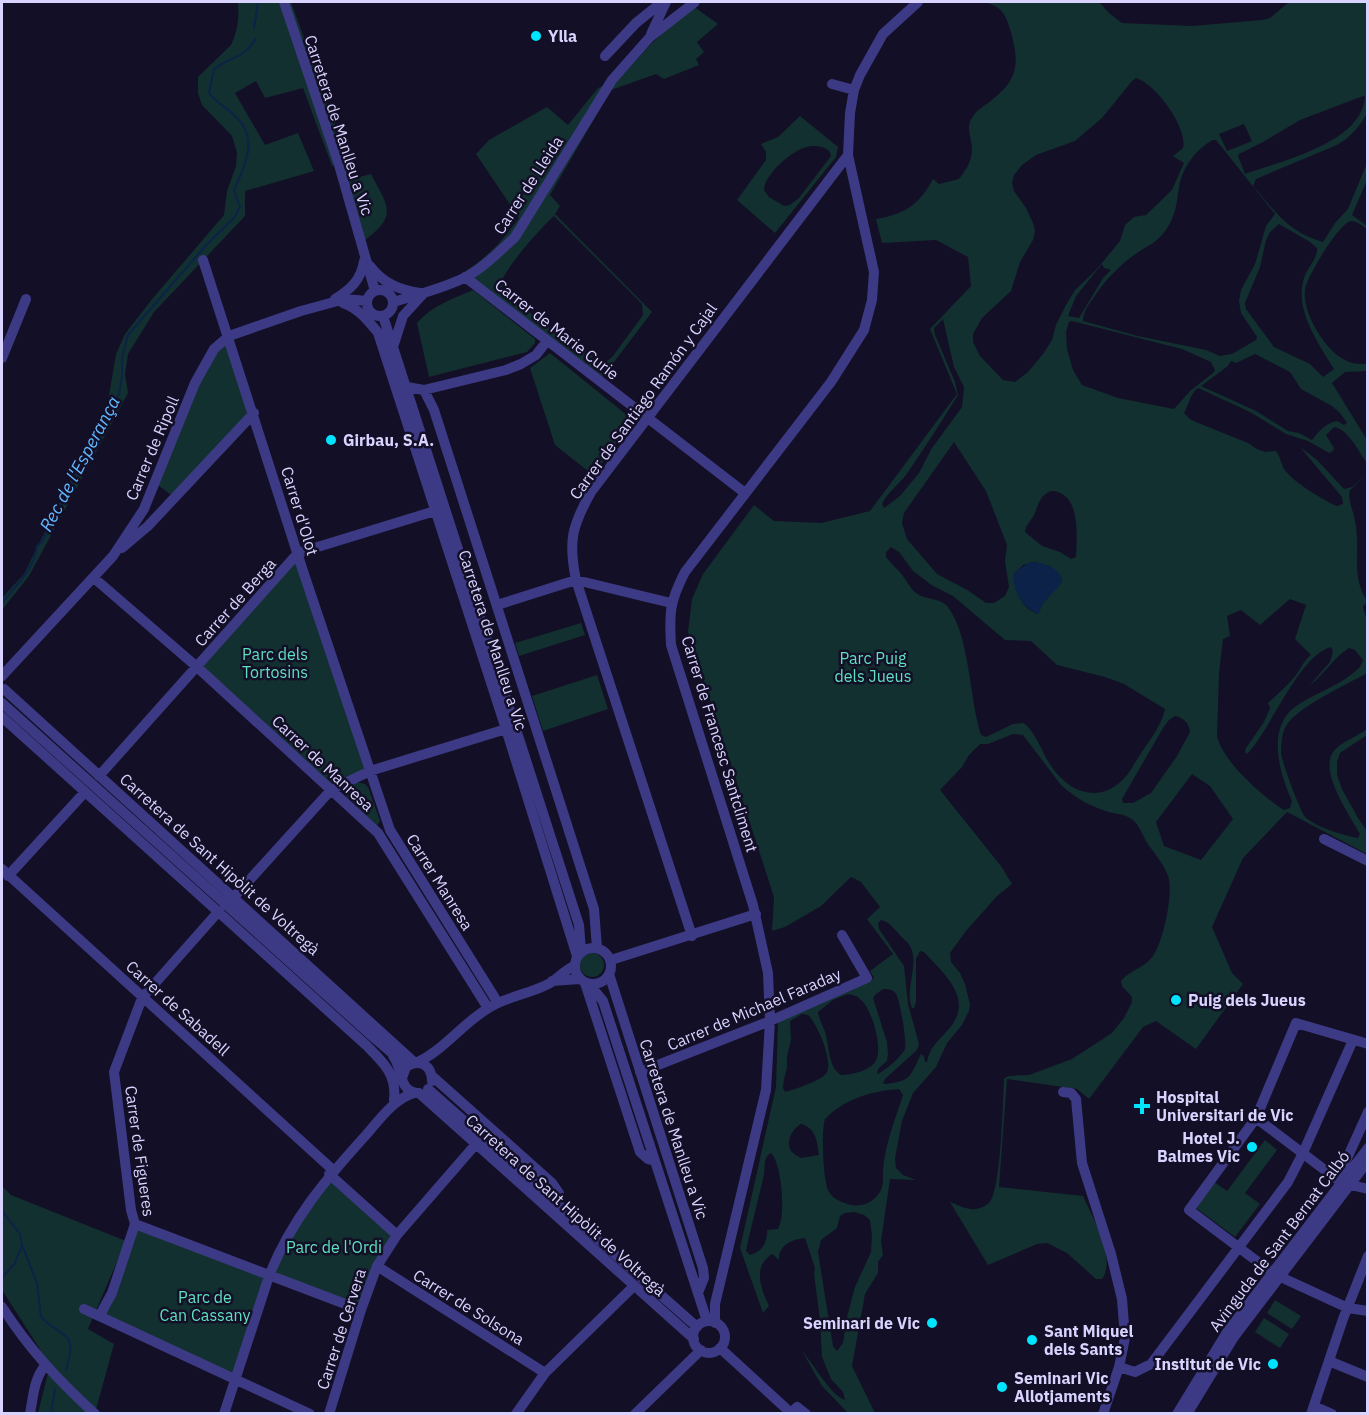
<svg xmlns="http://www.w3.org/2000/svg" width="1369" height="1415" viewBox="0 0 1369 1415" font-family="'IBM Plex Sans',sans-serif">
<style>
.green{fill:#12302f;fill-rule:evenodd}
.water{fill:#0c2248}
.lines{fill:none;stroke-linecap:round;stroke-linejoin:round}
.stream{stroke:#0c2248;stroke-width:2}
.minor{stroke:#3d3a85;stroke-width:10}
.poi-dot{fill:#00e5ff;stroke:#130f26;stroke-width:2}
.labels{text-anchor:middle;stroke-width:5;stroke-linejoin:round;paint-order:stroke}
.poi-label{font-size:16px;font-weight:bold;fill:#d9d4ff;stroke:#130f26;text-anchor:start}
.street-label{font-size:16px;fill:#d9d4ff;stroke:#130f26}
.park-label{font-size:16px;fill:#5fe0c0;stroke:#130f26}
.water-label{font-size:18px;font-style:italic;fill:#62b6ff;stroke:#130f26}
</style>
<rect width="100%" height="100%" fill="#130f26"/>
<path class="green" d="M238,2H291L351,168L359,177L371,174C387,205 399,215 365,240L344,163L332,166L303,88L265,98L256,81L235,93L265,145L298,133L314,171L245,191V216L154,312L128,354L125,374L128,393L29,576L2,610V598L24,574L107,407L116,354L125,334L153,298L224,215L227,191L236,166L237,153L232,136L202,105L198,93V77L231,45C238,30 239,18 238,2Z
M983,2H1099L1109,13L1122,23L1192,26L1262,20L1270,18L1289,2H1367L1368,112C1360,126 1351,137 1337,145L1256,179L1253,186C1276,212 1288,232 1323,242L1335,223L1348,209L1367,163V180L1352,215L1367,226V229C1363,226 1357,221 1351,221C1339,223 1306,278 1305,290C1302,313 1325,350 1345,360C1352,364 1359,364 1367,364V371L1345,372L1332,383L1367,440V463C1359,452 1347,428 1334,427L1326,435L1334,448L1333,451L1329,453L1308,441L1286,434L1250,412L1198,388C1190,393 1189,405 1184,413L1191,420L1248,443L1257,449L1265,452L1276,451C1280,456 1281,463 1284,469C1292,481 1324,501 1337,506L1343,504L1342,497L1300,447L1317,460L1344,489L1352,487L1367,474L1350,490L1349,495C1350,506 1355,516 1356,527C1360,555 1351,576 1367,601L1363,607L1367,621V673C1348,684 1297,707 1286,726C1282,732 1281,745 1281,753C1282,762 1300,812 1306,818C1319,828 1342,835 1358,838L1360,834C1351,817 1319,773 1333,752C1339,743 1358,736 1367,729V735L1340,753L1337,762V775L1342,789L1358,818L1367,831V854L1287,812L1243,858L1212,927L1232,973L1243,984L1196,1049L1156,1021L1143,1027L1089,1099L1077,1089L1007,1079L999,1187L1083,1196C1092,1216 1117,1259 1102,1279H1096L1067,1253L1047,1243L1037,1244L988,1265L950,1202C964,1208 976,1214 989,1203C1001,1192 1003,1100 1004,1079L1008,1076L1029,1075L1072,1059L1112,1033L1124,1018L1132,1002V997L1122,986L1121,981C1129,970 1145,968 1153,956C1163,942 1174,893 1168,876C1164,864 1153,852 1146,841C1142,833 1138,823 1130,818C1124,814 1116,814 1109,812C1091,807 1074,797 1061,785L1023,735L1013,734L988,744H980L969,755L962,767L940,790L1001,866L1012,884L997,896L966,931L950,953L951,962L960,973L965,984L970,1004L969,1011L962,1025L947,1043L936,1067L913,1093L902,1121L895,1158L896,1168L903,1175L916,1180L890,1179L881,1241L883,1255L878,1262V1273L865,1294L852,1366L875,1413H848L822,1386L802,1351C814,1364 830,1395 845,1400L843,1392L831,1379L822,1357L820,1320L814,1274L815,1268L805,1238C792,1239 778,1246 779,1260L772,1254C752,1267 761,1289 769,1306L763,1313L740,1248L776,1087L778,1021L874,978L870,971L893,954L867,919L880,907L861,882L851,877L821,906L785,927L772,931L774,897L688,632L692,599L703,574L754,505L774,521L821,523L870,511L957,394L930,329L971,286L968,257L936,240L882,243L876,219C905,214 919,205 933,179L939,184L959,179C966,170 972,161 972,149C972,139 965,127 972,118C976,110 986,105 993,99C1020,78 1019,60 1010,29C1005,13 1001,6 983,2ZM1136,78C1156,84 1188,128 1183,148L1173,156L1184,163L1172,190L1146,215L1134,217L1125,225L1120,241L1096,270L1075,290L1066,305L1056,325L1052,340L1043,354L1028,372L1015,382L1003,380L980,356L973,342V334L982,318L1011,291L1020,262L1033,240L1035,231L1033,223L1026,208L1014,191L1012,183L1014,175L1022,165L1036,155L1075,141L1102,118L1132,81ZM1363,96H1365C1363,143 1281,161 1245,174L1238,156L1239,154L1263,142L1300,120ZM1244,124L1252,141L1227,151L1219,134ZM1213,140H1216L1275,214L1266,226L1255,264L1241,290L1239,301L1241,313L1257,337L1256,340L1232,354L1220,356L1206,350L1138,336L1083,321C1083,313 1087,307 1092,300C1105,280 1120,264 1140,251C1150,245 1159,240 1165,231C1175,218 1177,203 1179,187C1182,168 1196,149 1213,140ZM1279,224L1310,242L1317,248C1318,259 1307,267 1304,278C1294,309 1318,343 1334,369L1323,377L1310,364L1274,347L1246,309L1245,303L1260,267L1266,240L1270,232ZM1102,264L1104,268L1111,270L1103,278L1079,318L1068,316L1076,296ZM943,319L954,367L964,387L962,407L932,448L919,473L900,496L884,508L882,504C887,493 898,485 906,475C924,449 941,422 958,395L955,382L935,335L934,328ZM1072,321L1182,349L1211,362L1215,370L1213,373L1190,391L1174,409L1118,398L1082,385L1073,370L1067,349L1066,332L1069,322ZM1255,354L1290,372L1301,389L1332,406L1340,413L1347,423L1344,425L1337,421C1326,423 1319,431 1312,440L1299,433L1288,431L1256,411L1201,386L1228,366L1231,361L1236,363ZM954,442L986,491L1007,545L1005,561L1009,587L1005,596L994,603H986L969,591L937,574L907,539L902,523L904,513ZM1051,491C1081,491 1077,537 1076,557L1071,559L1060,552L1042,546L1025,532C1026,524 1031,521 1034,515C1039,504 1039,496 1051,491ZM891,547L899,552L913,571L933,586L953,596L1005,640L1031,641L1057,665L1105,677L1124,684L1165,709C1161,729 1143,748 1133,766C1112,803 1075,801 1051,766C1042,753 1037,734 1024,723L1013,724L986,737L981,735C969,697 970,637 948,607C941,598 928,600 919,595C909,589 906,578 898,570C894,566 890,562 886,557V552ZM1035,562L1050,566L1062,581L1043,603L1038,614C1023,610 1013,590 1014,574L1023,565ZM1290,599L1306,605L1295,639L1311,655C1304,660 1301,668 1296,675C1288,685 1278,694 1268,703L1270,708L1264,722L1246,748L1245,752L1247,754C1271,730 1298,656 1331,647L1333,651L1330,662L1309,686C1324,675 1333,658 1349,648L1355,650L1363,660C1361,669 1354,672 1348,677C1332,688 1315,694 1299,704C1265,725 1279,772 1292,801L1290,808L1284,810C1263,797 1222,761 1217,736L1219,673L1223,639L1230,636L1227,616L1241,610L1260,625ZM1175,716C1183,717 1189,723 1190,732L1177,756L1151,793L1133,803H1123L1122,799L1163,728L1169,720ZM1192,774L1210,786L1233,819L1201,860L1164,846L1156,822ZM881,920C890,922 894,929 900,935C903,939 907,941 910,946C920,965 904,989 912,1008H914L916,1002V959L920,951L924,952C945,975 976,1000 947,1031C937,1042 930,1047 927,1062H925L924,1056L921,1054C910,1076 912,1081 885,1084L883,1083L885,1079L917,1050L919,1044L908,1004L904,966L879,929L878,923ZM883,989C888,989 893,989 896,994C900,999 907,1043 905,1049C902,1056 884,1072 877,1074L878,1069L887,1061L888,1054L887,1042L873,998L876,994ZM848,994C853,995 858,996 861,1000C872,1009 884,1050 875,1062C869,1071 851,1075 841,1075C829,1068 829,1048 826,1035C824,1027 819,1020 818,1012L833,1000ZM802,1014L808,1015C817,1023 833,1060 827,1072C824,1080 793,1090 785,1092L783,1088L784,1079L787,1068V1056L791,1040L790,1021ZM899,1089L903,1095C895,1120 885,1144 883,1170C883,1180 884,1188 877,1196C871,1203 861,1207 852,1205C843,1203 834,1200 829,1192C823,1182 821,1131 825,1119C844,1099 872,1091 899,1089ZM801,1124C816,1128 817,1141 819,1155L801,1158C798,1156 795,1155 792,1152C784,1143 793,1128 801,1124ZM771,1153C782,1164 786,1216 778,1229L767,1230C768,1242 762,1252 750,1255L746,1251L748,1241L764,1175L765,1161L767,1156ZM854,1212L864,1215L870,1220L872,1236L871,1252L855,1287L847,1317L843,1343L837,1351L833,1346L818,1252L821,1240L837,1228L840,1216L845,1213Z
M693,6L718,24L697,42L704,52L696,59L699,65L664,79L656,74L611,90L550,195L560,206L555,214L652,312L601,379L464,272C487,258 503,240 519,218L476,154L489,140L547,107L568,125L598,88L618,80L652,43ZM554,216L642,304L643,315L613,356L605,363C583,349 507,304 501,281C515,257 534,235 554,216Z
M800,116L838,147L836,157L775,233L737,200L766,160V152L761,144L778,137ZM811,146C819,146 830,147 831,156L799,198L790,205L784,206L769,197L764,190C765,173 794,148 811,146Z
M473,290L535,339V343L527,352L429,377L417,323C433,305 452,299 473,290Z
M229,336L254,413L174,497L155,483L195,383Z
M550,353L628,416L630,426L593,475L555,445L530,368Z
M298,553L370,771L331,790L197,667Z
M581,623L585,635L519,656L515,643Z
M597,675L608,709L543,731L532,696Z
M356,782L365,784L368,787L380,821L377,826L345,795L346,788Z
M580 965a12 12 0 1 1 24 0a12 12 0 1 1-24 0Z
M1265,1140L1277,1150L1245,1193L1260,1204L1235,1237L1196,1208L1213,1181L1227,1191Z
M329,1174L397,1235L361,1310L269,1276L235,1378L100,1315L135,1224L269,1276Z
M2,1186L11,1195L126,1241L88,1329L114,1344L95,1413H38L50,1365L2,1290Z
M1275,1300L1301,1316L1292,1329L1267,1313Z
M1264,1318L1289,1334L1280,1348L1255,1332Z"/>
<path class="water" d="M1030,562C1043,563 1057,566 1062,578L1060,585L1043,603L1038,614C1024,609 1009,587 1015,572Z"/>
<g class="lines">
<path class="stream" d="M254,28L258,2
M2,603C16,585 34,570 37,546L42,542L119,394L122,376V358L128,335L207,244L234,218L240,207L234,190C245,165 260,138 234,115C225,107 216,102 209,93L214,69C229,57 246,58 255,39
M2,1211L20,1234L22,1245L37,1283L41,1317C64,1340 78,1330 66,1370
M2,1278L15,1263L22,1245
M51,1414L55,1389"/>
<path class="minor" d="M284,2L339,165L375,291
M651,34L666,2
M605,56L636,23L662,2
M832,84L854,90
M203,260L303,571L390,830L498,1003
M370,266C383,283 399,290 420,293
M465,277L745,493
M367 303a13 13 0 1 1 26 0a13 13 0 1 1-26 0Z
M335,299C351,289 361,280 364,261
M393,302C417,295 441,289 464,278C483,268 499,252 515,237L612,80L650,37L695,2
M343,303C362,310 369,323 382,337
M383,316L579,925L581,951
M378,333L506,729L577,956
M394,344L403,316L423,294
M2,358L26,299
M407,387L424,390L506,370L521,364L536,355L547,341
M424,390L434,410L594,909L597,948
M122,548L148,526L254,413
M94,578L197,667L378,833L488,1008
M497,605L576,580L671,603
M2,676L113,556L144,509L195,383L214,349L229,336L301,311L345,299L367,301
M4,689L415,1063
M2,703L372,1036L400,1060L412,1063
M2,717L366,1045C383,1062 397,1074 394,1100
M99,776L298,553L435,511
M1324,839L1368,861
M2,869L333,1170
M8,876L85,792
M234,897L331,790L370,771L506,729
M692,936L576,580C568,541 572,526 591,492L848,155
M575 966a18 18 0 1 1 36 0a18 18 0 1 1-36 0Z
M611,960L756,914
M609,974L703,1268L704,1278L698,1293
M552,981L580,979
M585,983L640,1152L648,1159L655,1161
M589,984L603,1001L707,1321
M1368,1044L1296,1023L1256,1118L1189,1210L1274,1274L1348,1308L1368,1311
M393,1056C403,1069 398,1089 416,1093
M416,1063C444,1050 461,1025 487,1009C506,996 532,994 552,982C560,976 565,970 574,966
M640,1072L770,1021L867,978L842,935
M432,1076L552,1183L559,1193L558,1205
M402,1078L406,1067C419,1058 432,1065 432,1081
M428,1089L697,1327
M1063,1092L1071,1093L1076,1099L1082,1163L1111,1254L1122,1299L1125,1338L1119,1367L1103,1414
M419,1093L694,1339
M1256,1118L1342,1183L1368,1189
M329,1174L397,1235
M1342,1182L1344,1165L1368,1112
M135,1224L361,1310
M377,1266L545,1373
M2,1307C30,1350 57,1379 95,1414
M84,1309L310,1414
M100,1315L112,1293L135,1224L131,1210L114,1072L142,998L219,911
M693 1337a16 16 0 1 1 32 0a16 16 0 1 1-32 0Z
M715,1323V1304L766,1090L770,1021L768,973L753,905L671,645C669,612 670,601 685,572L831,382L864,330L872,300L874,272L848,155L850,113L854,90L860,75L883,34L918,2
M720,1348L792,1414
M1329,1361L1368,1377
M1119,1367L1135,1372L1151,1364L1288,1182L1303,1153L1353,1040
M1314,1406L1332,1414
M791,1413L797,1407L806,1414
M30,1414C33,1398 34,1378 45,1366
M224,1414L269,1276C291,1220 326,1179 366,1135C380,1119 394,1099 414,1093
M329,1414L361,1310L377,1266L397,1235L476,1144
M516,1414L545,1373L634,1286
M635,1414L701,1350
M1177,1414L1227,1332L1368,1148
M1187,1414L1234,1337L1368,1161
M1311,1414L1343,1319L1368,1256"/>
</g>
<g class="poi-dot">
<circle cx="536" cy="36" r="6"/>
<circle cx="331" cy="440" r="6"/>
<circle cx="1176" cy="1000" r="6"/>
<path d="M1139 1097h6v6h6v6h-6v6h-6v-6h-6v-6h6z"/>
<circle cx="1252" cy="1147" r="6"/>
<circle cx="932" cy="1323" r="6"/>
<circle cx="1032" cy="1340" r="6"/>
<circle cx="1273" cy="1364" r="6"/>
<circle cx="1002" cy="1387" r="6"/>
</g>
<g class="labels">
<g class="poi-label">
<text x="548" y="42">Ylla</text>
<text x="343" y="446">Girbau, S.A.</text>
<text x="1188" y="1006">Puig dels Jueus</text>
<text x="1156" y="1103">Hospital<tspan x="1156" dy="18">Universitari de Vic</tspan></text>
<text x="1240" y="1144" text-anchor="end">Hotel J.<tspan x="1240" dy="18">Balmes Vic</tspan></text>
<text x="920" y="1329" text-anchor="end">Seminari de Vic</text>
<text x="1044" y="1337">Sant Miquel<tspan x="1044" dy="18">dels Sants</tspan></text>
<text x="1261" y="1370" text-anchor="end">Institut de Vic</text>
<text x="1014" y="1384">Seminari Vic<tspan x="1014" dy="18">Allotjaments</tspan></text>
</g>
<g class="street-label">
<text transform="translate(339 125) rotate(72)" y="6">Carretera de Manlleu a Vic</text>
<text transform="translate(528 185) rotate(-57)" y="6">Carrer de Lleida</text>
<text transform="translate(557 329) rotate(38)" y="6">Carrer de Marie Curie</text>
<text transform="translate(643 401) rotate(-54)" y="6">Carrer de Santiago Ramón y Cajal</text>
<text transform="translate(152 448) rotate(-67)" y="6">Carrer de Ripoll</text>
<text transform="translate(300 511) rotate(73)" y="6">Carrer d'Olot</text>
<text transform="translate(235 602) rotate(-48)" y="6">Carrer de Berga</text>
<text transform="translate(493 640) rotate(72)" y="6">Carretera de Manlleu a Vic</text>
<text transform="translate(720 744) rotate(73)" y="6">Carrer de Francesc Santcliment</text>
<text transform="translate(323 763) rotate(43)" y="6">Carrer de Manresa</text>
<text transform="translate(220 864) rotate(42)" y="6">Carretera de Sant Hipòlit de Voltregà</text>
<text transform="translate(440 882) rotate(58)" y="6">Carrer Manresa</text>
<text transform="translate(178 1008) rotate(42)" y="6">Carrer de Sabadell</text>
<text transform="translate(754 1009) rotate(-23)" y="6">Carrer de Michael Faraday</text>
<text transform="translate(674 1129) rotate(72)" y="6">Carretera de Manlleu a Vic</text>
<text transform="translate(140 1151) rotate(82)" y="6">Carrer de Figueres</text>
<text transform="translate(566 1205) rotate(42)" y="6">Carretera de Sant Hipòlit de Voltregà</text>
<text transform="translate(1279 1241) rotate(-53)" y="6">Avinguda de Sant Bernat Calbó</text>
<text transform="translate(469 1307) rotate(32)" y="6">Carrer de Solsona</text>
<text transform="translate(341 1329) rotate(-72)" y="6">Carrer de Cervera</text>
</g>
<g class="park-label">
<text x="275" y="660">Parc dels<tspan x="275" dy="18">Tortosins</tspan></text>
<text x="873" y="664">Parc Puig<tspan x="873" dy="18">dels Jueus</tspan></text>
<text x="334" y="1253">Parc de l'Ordi</text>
<text x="205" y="1303">Parc de<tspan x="205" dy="18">Can Cassany</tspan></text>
</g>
<g class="water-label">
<text transform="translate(80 464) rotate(-62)" y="6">Rec de l'Esperança</text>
</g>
</g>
<rect width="1369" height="1415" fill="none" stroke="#d9d4ff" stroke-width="6"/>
</svg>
